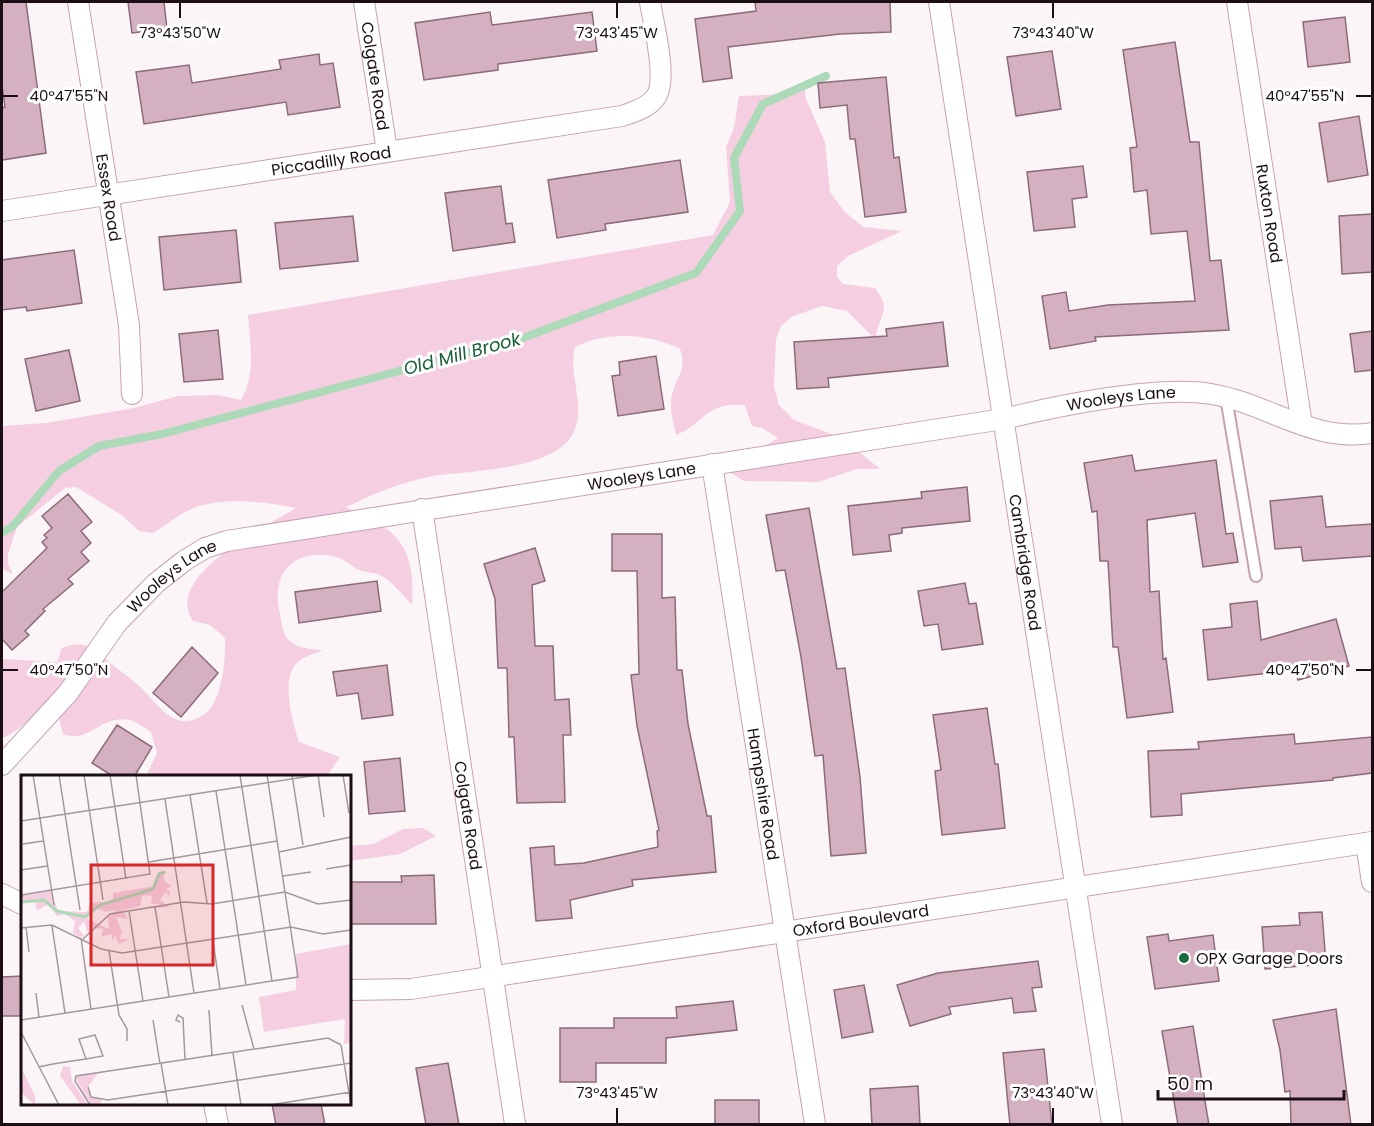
<svg xmlns="http://www.w3.org/2000/svg" width="1374" height="1126" viewBox="0 0 1374 1126" font-family="Poppins,sans-serif">
<style>
.green{fill:#f5cfe1}
.lines{fill:none;stroke-linecap:round;stroke-linejoin:round}
.stream{stroke:#acd9b8;stroke-width:8}
.building{fill:#d4b0c1;stroke:#8c6b7b;stroke-width:1.5}
.lane-casing{stroke:#c6a3b4;stroke-width:14}
.street-casing{stroke:#c6a3b4;stroke-width:22}
.lane{stroke:#fff;stroke-width:10}
.street{stroke:#fff;stroke-width:20}
.ticks{fill:none;stroke:#1b0f15;stroke-width:2}
.poi-dot{fill:#176b3c;stroke:#fff;stroke-width:2}
.labels{text-anchor:middle;stroke-width:6;stroke-linejoin:round;paint-order:stroke}
.street-label{font-size:16px;fill:#1b0f15;stroke:#fff}
.poi-label{font-size:16px;fill:#1b0f15;stroke:#fff;text-anchor:start}
.water-label{font-size:18px;font-style:italic;fill:#1a5f37;stroke:#fff}
.inset-river{fill:none;stroke:#acd9b8;stroke-width:3}
.inset-road{fill:none;stroke:#a2999d;stroke-width:1.5}
.view{fill:#d62828;fill-opacity:0.15;stroke:#d62828;stroke-width:3}
.inset-edge{fill:none;stroke:#1b0f15;stroke-width:3}
.ticks-label{font-size:15px;text-anchor:middle;fill:#1b0f15;stroke:#fff;stroke-width:6;stroke-linejoin:round;paint-order:stroke}
</style>
<rect width="100%" height="100%" fill="#fcf5f8"/>
<path class="green" d="M804,85L806,99L825,142L830,192L845,212L863,227L902,231L848,256L837,266V277L843,284L875,288C889,307 884,308 878,328C875,335 876,345 876,352L873,337L847,311L822,306L791,317L781,326L776,339L774,387L779,405L794,420L842,438L880,469H857L818,482L744,481L731,473L758,450L778,438L762,428L752,426L745,405C704,402 706,423 676,435C673,420 668,406 673,391C678,373 687,371 680,349C649,333 605,331 575,347C568,374 585,403 575,429C560,471 470,470 433,476C402,482 375,493 346,507C359,515 375,520 387,529C412,548 414,576 412,605C403,595 393,583 382,576C376,572 367,573 360,570C351,567 346,559 336,557C294,548 270,572 280,614C282,623 282,633 289,640C298,649 311,649 323,650C316,653 303,657 297,663C280,679 293,723 299,742L340,757L327,776H237L238,774L231,776H146L157,753L151,732C145,728 137,722 130,720C101,714 90,744 63,734L53,694C40,713 22,728 2,739V659L57,662L62,648C70,645 76,643 84,645C93,648 128,677 137,684C159,703 175,738 207,712C222,700 226,656 225,638L210,625L193,621C162,576 266,527 296,508C265,501 214,496 185,512C174,518 164,527 153,533L139,531L123,516L76,487L65,488L17,527L8,554V564L13,574L2,569V426L46,423L134,408L178,396L217,395L241,400C256,374 250,343 248,315L713,235L730,202L726,147L734,128L739,96L784,94Z
M423,828L436,836L400,854L350,861V846L373,844L403,829Z"/>
<g class="lines">
<path class="stream" d="M2,533L13,526L59,471L99,446L162,434L520,339L696,273L740,211L734,158L763,104L826,76"/>
</g>
<path class="building" d="M2,2H26L46,153L2,160V108L5,107L2,86Z
M128,2H164L167,29L132,33Z
M755,2H890L891,32L840,34L728,47L732,78L703,82L695,19L756,11Z
M490,12L492,25L592,12L597,51L498,64V70L424,80L415,23Z
M1345,17L1350,62L1308,67L1303,22Z
M1175,42L1190,142H1199L1210,261L1221,260L1229,330L1095,337L1096,341L1050,349L1042,296L1066,292L1069,311L1108,305L1195,301L1187,231L1151,234L1147,190L1134,192L1130,148L1137,147L1123,50Z
M1052,51L1061,109L1016,116L1007,57Z
M319,54L320,65L333,63L340,107L288,115L286,102L144,124L136,72L189,65L192,83L281,69L279,60Z
M886,77L894,158L899,157L906,212L865,217L855,139H850L847,105L820,108L818,83Z
M1359,116L1368,175L1328,182L1319,123Z
M680,160L688,212L605,224L606,230L557,238L548,180Z
M1083,166L1087,197L1072,199L1075,227L1034,231L1027,172Z
M501,186L506,224L512,223L515,242L453,251L445,193Z
M1372,214V272L1342,274L1339,216Z
M353,216L358,261L280,269L275,223Z
M236,230L241,282L164,290L159,237Z
M74,250L82,303L27,311L26,307L2,310V260Z
M943,322L948,366L828,378L829,387L797,389L794,342L887,336L886,329Z
M218,330L223,379L184,382L179,334Z
M1372,331V370L1355,372L1350,334Z
M69,350L80,401L36,411L25,359Z
M656,356L664,409L618,416L612,376L620,375L619,362Z
M1132,455L1135,471L1216,460L1226,534L1233,533L1238,562L1203,567L1195,513L1147,520L1150,592L1159,591L1163,659L1166,658L1173,712L1127,718L1118,647H1113L1108,561H1100L1097,511L1092,512L1084,463Z
M967,487L970,521L902,528V533L889,535L891,551L853,555L848,506L922,498L921,492Z
M68,494L92,522L81,531L91,543L81,552L89,561L68,579L73,584L43,609L45,611L25,631L29,635L12,650L2,639V592L47,548L42,542L47,538L44,535L52,528L42,516Z
M1322,496L1326,527L1372,524V556L1303,561L1301,547L1275,549L1270,501Z
M809,508L837,669L845,668L860,777L866,853L831,856L823,755L815,756L801,657L785,570L776,571L766,515Z
M612,534H662V598L675,597L677,670H682L688,724L707,816H711L716,872L632,880L633,886L570,900L572,918L536,921L530,848L554,846L555,865L584,863L658,847L657,831L659,830L637,726L631,675L639,674L637,571H612Z
M535,548L545,581L532,585L535,646H553L555,700L569,699L571,735H563L565,802L517,803L514,737H509L507,668H498L495,599L484,564Z
M377,581L381,611L299,623L295,592Z
M965,583L969,604L976,603L983,644L942,650L938,624L924,626L918,591Z
M1257,601L1261,640L1336,619L1349,666L1298,680L1295,670L1208,680L1203,630L1232,627L1230,604Z
M192,647L218,673L181,717L153,693Z
M387,665L393,715L362,719L358,693L337,696L333,672Z
M987,708L995,764H998L1005,828L942,835L935,771L941,770L933,715Z
M117,725L152,747L134,777H114L92,763Z
M1294,734L1295,744L1372,737V773L1333,778V780L1181,794L1182,815L1151,817L1148,751L1199,749L1198,742Z
M400,758L405,811L369,814L364,762Z
M434,875L436,924H350V882H402L401,876Z
M1322,912L1326,964L1265,969L1262,927L1300,925L1299,913Z
M1168,934L1169,941L1213,935L1219,981L1155,989L1147,937Z
M1038,961L1042,987L1032,988L1036,1011L1014,1013L1012,998L949,1007L951,1014L910,1026L897,985L938,973Z
M22,976V1016H2V977Z
M864,985L873,1032L842,1038L834,990Z
M733,1001L737,1030L666,1038V1063H596V1082H560V1028H614V1018H677L676,1007Z
M1336,1009L1351,1125H1291L1290,1091L1285,1092L1280,1050L1273,1020Z
M1193,1026L1205,1101L1209,1125H1178L1171,1083L1162,1031Z
M1044,1049L1052,1125H1010L1003,1053Z
M448,1063L459,1125H426L416,1068Z
M918,1086L920,1125H872L870,1089Z
M715,1100H759V1125H715Z
M272,1104H321L325,1125H276Z"/>
<g class="lines">
<defs>
<path id="lane" d="M1226,397L1256,576"/>
<g id="street">
<path id="s1" d="M78,2L129,325L132,394"/>
<path id="s2" d="M364,2L387,151"/>
<path id="s3" d="M939,2L1112,1124"/>
<path id="s4" d="M1237,2L1302,425"/>
<path id="s5" d="M2,211L622,116C633,112 648,108 655,98C669,82 653,22 650,2"/>
<path id="s6" d="M712,464L815,1124"/>
<path id="s7" d="M422,509L515,1124"/>
<path id="s8" d="M2,765L68,693L117,623L156,583L184,561L205,548L227,541L1003,419C1057,406 1157,385 1211,394C1267,403 1313,443 1372,433"/>
<path d="M1366,843L1372,882"/>
<path d="M2,894L22,904"/>
<path id="s9" d="M350,990L411,989L1372,842"/>
<path d="M214,1104L218,1124"/>
</g>
</defs>
<use href="#lane" class="lane-casing"/>
<use href="#street" class="street-casing"/>
<use href="#lane" class="lane"/>
<use href="#street" class="street"/>
</g>
<path class="ticks" d="M180,3V18M617,3V18M1053,3V18M3,96H18M1356,96H1371M3,670H18M1356,670H1371M617,1108V1123M1053,1108V1123"/>
<circle class="poi-dot" cx="1184" cy="958" r="6"/>
<g class="labels">
<g class="street-label">
<text dy="6" stroke="none"><textPath href="#s2" startOffset="75">Colgate Road</textPath></text>
<text dy="6" stroke="none"><textPath href="#s5" startOffset="333">Piccadilly Road</textPath></text>
<text dy="6" stroke="none"><textPath href="#s1" startOffset="198">Essex Road</textPath></text>
<text dy="6" stroke="none"><textPath href="#s4" startOffset="214">Ruxton Road</textPath></text>
<text dy="6" stroke="none"><textPath href="#s8" startOffset="1228">Wooleys Lane</textPath></text>
<text dy="6" stroke="none"><textPath href="#s8" startOffset="742">Wooleys Lane</textPath></text>
<text dy="6" stroke="none"><textPath href="#s3" startOffset="567">Cambridge Road</textPath></text>
<text dy="6" stroke="none"><textPath href="#s8" startOffset="256">Wooleys Lane</textPath></text>
<text dy="6" stroke="none"><textPath href="#s6" startOffset="334">Hampshire Road</textPath></text>
<text dy="6" stroke="none"><textPath href="#s7" startOffset="310">Colgate Road</textPath></text>
<text dy="6" stroke="none"><textPath href="#s9" startOffset="516">Oxford Boulevard</textPath></text>
</g>
<g class="poi-label">
<text x="1196" y="964">OPX Garage Doors</text>
</g>
<g class="water-label">
<text transform="translate(462 354) rotate(-15)" y="6">Old Mill Brook</text>
</g>
</g>
<g transform="translate(21 775)">
<rect width="330" height="330" fill="#fcf5f8"/>
<path d="M142,98L144,107L151,111L145,114L149,117L148,121L144,117L139,125L149,132L136,133L139,129H130L131,121L126,120L121,121L119,131L102,135L107,144L95,142L101,157L98,164H109L98,169L94,160L91,166V159L80,162L82,154L75,153L67,159L63,146L57,153L63,161L60,163L52,158L54,146L44,139L36,141L27,129L16,136L14,127H0V120L30,115L37,136L66,137L69,128L92,126V118L134,111L136,99ZM76,133L84,137L96,135L87,142L88,154L66,144ZM330,169V268L323,269L324,244L243,257L238,222L275,215V179ZM42,291L49,292L51,306L67,330H60L39,301ZM2,296L14,321V330L0,318ZM77,298L67,312L70,322L81,325L78,330H69L54,302Z" fill="#f5cfe1" fill-rule="evenodd"/>
<path class="inset-river" d="M0,127L23,125L36,136L64,142L79,130L132,114L138,99L144,97"/>
<path class="inset-road" d="M12,0L33,130M38,0L59,135M63,0L82,125M89,0L105,104M219,0L251,206M271,0L282,70M297,0L303,42M322,0L328,38M195,16L225,210M169,20L186,128M144,24L173,218M0,46L296,0M2,69L22,66M258,77L330,62M128,87L256,66M305,94L330,90M0,95L26,91M262,101L290,97M0,120L129,99L115,0M134,132L148,222M108,136L122,226M31,151L44,238M5,152L8,177M0,153L31,150L80,174L101,178L270,152L302,159L330,155M60,163L70,234M62,164L89,139L163,127L191,129L264,117L297,129L330,125M192,166L199,214M88,176L98,240L106,254V266M15,218L18,242M221,230L233,274M188,239V235L191,281M0,245L277,202L246,0M132,245L139,289M159,247L155,245L157,240L162,243L164,285M0,257L38,330M320,270L330,330M212,278L220,330M140,288L147,330M17,292L32,289L51,286L65,284L82,281L74,260L58,264L65,284M67,312L70,322L87,325L330,288M69,330L54,306L55,301L307,263L320,270M249,330L330,317"/>
<path class="view" d="M70,90H192V190H70Z"/>
<rect width="330" height="330" class="inset-edge"/>
</g>
<g class="ticks-label">
<text x="180" y="38">73°43'50"W</text>
<text x="617" y="38">73°43'45"W</text>
<text x="1053" y="38">73°43'40"W</text>
<text x="69" y="101">40°47'55"N</text>
<text x="1305" y="101">40°47'55"N</text>
<text x="69" y="675">40°47'50"N</text>
<text x="1305" y="675">40°47'50"N</text>
<text x="617" y="1098">73°43'45"W</text>
<text x="1053" y="1098">73°43'40"W</text>
</g>
<rect width="1374" height="1126" fill="none" stroke="#1b0f15" stroke-width="6"/>
<path d="M1158 1090v9h186v-9" fill="none" stroke="#1b0f15" stroke-width="3"/>
<text x="1167" y="1090" font-size="18" fill="#1b0f15" stroke="#ffffff" stroke-width="4.5" paint-order="stroke">50 m</text>
</svg>
